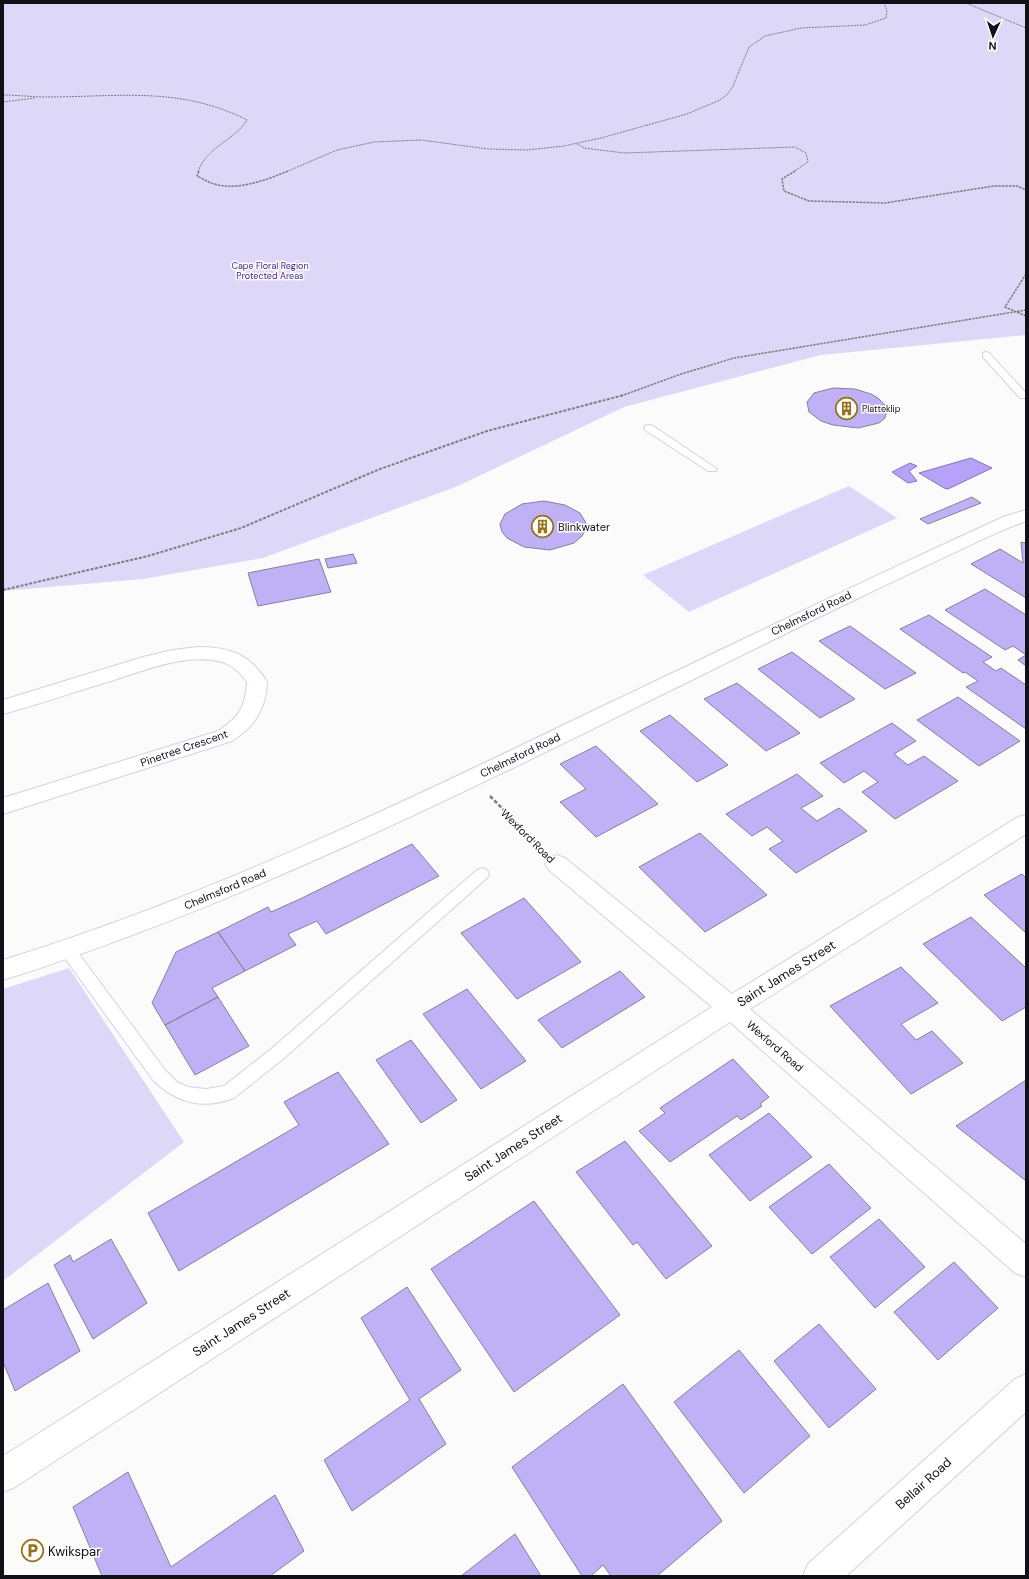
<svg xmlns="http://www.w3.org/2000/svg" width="1029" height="1579" viewBox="0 0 1029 1579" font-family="'DM Sans',sans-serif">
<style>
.green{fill:#ddd8f7}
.water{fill:#b6a2f9;stroke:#8476b6}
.building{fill:#c0b1f7;stroke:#848098}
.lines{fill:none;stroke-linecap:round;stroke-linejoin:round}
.service-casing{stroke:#d4cfe9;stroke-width:2}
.minor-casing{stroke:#d4cfe9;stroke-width:2}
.path-far3{stroke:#7d7c80;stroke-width:1;stroke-dasharray:2 1;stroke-linecap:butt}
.path-far2{stroke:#7d7c80;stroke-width:1.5;stroke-dasharray:2.5 1;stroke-linecap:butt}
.path-far1{stroke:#7d7c80;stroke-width:2;stroke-dasharray:3 1.5;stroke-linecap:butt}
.path{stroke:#7d7c80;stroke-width:2.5;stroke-dasharray:4 2;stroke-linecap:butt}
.service{fill:#fff;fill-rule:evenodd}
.minor{fill:#fff;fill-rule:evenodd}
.labels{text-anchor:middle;stroke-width:3;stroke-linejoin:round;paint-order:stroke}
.far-park-label{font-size:9px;fill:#492789;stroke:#fff}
.far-poi-label{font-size:9px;fill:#111018;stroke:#fff;text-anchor:start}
.poi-label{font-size:11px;fill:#111018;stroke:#fff;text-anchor:start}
.street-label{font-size:11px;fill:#111018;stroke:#fff}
.near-street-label{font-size:13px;fill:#111018;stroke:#fff}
.near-poi-label{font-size:13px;fill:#111018;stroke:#fff;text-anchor:start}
</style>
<rect width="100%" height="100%" fill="#fbfbfb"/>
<path class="green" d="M3,3H1026V335L821,355L624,407L458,486L263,558L143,579L3,591Z
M849,486L897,518L689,612L643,575Z
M69,968L184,1142L3,1281V989Z"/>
<path class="water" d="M971,458L992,468L948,489L944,488L919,473Z
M910,463L917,466L909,471L917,481L908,483L892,472Z"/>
<path class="building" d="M833,388L855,389L871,394L878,398L886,406L887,411L885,418L879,423L858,428L833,425L821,421L809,412L807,402L814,393Z
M972,497L981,503L928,524L920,519Z
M544,501L565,505L580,513L586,523V529L582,536L574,543L550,550L524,547L507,538L502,532L500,524L505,514L522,504Z
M1021,542L1026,543V598L971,564L1000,549L1023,563Z
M353,554L357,563L328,568L325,559Z
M319,559L331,592L258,606L248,573Z
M985,589L1026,615V655L1013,646L1005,650L945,610Z
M929,615L992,657L983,662L996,671L1001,668L1026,685V729L966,687L978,681L965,672L963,673L900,629Z
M850,626L916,673L885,689L819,641Z
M792,652L855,699L820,718L758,669Z
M1026,655V666L1018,660Z
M737,683L800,733L766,751L704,699Z
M958,697L1020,741L979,766L917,720Z
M670,715L728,765L697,782L640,731Z
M892,723L916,741L894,754L908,765L924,756L958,781L895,819L862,792L878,782L864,771L844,783L820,763Z
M596,746L658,804L596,837L560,802L586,789L560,764Z
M797,774L823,796L801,808L817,821L839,808L867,831L796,873L769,849L783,841L767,827L752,836L726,814Z
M700,833L767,895L705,932L639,867Z
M412,844L439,876L326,934L317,921L288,934L296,945L245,971L218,932L268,907L271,912L300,899Z
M1022,874L1026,878V933L984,895Z
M524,898L581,962L517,999L461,933Z
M971,917L1026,968V1007L1002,1021L923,944Z
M218,932L245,971L212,988L218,997L165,1025L152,1003L176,952Z
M901,967L938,1003L901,1024L916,1040L932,1031L963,1063L911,1094L830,1006Z
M620,971L645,997L562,1048L538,1020Z
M467,989L526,1061L481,1089L423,1014Z
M218,997L249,1046L195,1075L165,1025Z
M411,1040L457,1100L421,1123L376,1060Z
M733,1059L769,1097L760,1104L762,1106L741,1120L737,1116L670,1162L639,1131L665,1113L660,1108Z
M338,1072L389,1144L179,1271L148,1213L299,1125L284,1102Z
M1026,1080V1181L956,1126Z
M769,1113L812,1157L750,1201L709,1155Z
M625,1141L712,1246L666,1279L637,1242L633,1245L576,1172Z
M829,1164L871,1208L812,1254L769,1207Z
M534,1201L620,1315L514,1392L431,1269Z
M879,1219L925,1267L875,1308L830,1257Z
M111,1239L147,1303L93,1339L54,1265L70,1255L73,1262Z
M954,1262L998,1308L938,1360L894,1312Z
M48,1283L80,1351L15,1391L3,1362V1310Z
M407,1287L461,1370L419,1399L446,1444L352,1511L324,1460L410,1400L361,1318Z
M819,1324L876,1389L829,1428L774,1361Z
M739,1350L810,1436L744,1493L674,1402Z
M623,1384L722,1521L657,1576H611L603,1565L591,1576H582L512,1467Z
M128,1472L171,1567L275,1495L304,1551L270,1576H102L73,1507Z
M515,1534L541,1576H461Z"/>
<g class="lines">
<defs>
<path id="service" d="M986,352L989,353L1026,393V398H1020L983,357V353Z
M649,425L653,426L717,469L716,471H708L645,430L644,428L645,426Z
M482,868L487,870L489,874L487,878L283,1059L234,1098C203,1110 176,1103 153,1080L59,950L61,946L67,944L73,946L165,1070L177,1082L188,1087L206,1089L224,1086L271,1049L477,870Z"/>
<path id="minor" d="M1026,510V521C993,533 961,550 928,565C855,599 783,635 710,671C479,785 249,902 3,980V960C203,898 392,808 580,717C721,650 861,582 1003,517Z
M198,647C230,647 250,654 267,682C266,709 255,726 232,741L3,814V798L218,731C239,717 245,708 247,682C240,672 230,663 218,661C184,654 146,670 114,680C77,691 40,704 3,714V700L143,657L173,650Z
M1026,815V834L750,1009L1026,1244V1277L1015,1273L730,1022L15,1487L3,1492V1456L712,1007L549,870L545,864L549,858L557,855L565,858L732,994L1018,817Z
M1026,1374V1412L846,1576H803L808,1564L1015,1379Z"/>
</defs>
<use href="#service" class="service-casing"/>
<use href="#minor" class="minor-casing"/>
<path class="path-far3" d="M966,3L1026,28
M3,95C17,95 32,97 46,97C118,97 180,86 247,120C234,141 206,147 198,172
M3,102L35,98
M577,144L584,148L624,153L795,147L806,153L808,162L793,172
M286,172L337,150L374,142L421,140L488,149L527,150L564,146L601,138L687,114L720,100L728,94L733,86L749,47L765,36L801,28L865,25L886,18L887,11L884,3"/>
<path class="path-far2" d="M199,171L197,176C203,179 208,182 214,184C238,191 266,180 288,171
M795,171L782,179L784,191L809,201L885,203L994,186H1017L1026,190
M1026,274L1005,307L1026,316
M621,396L681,374L734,358L1026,310"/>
<path class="path-far1" d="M3,590L148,556L241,528L380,469L487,431L624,395"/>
<path class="path" d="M490,796L540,847"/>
<use href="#service" class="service"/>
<use href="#minor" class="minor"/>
</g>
<defs>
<symbol id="building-ring" viewBox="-11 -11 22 22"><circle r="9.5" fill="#fff" stroke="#97721b" stroke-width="1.5"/><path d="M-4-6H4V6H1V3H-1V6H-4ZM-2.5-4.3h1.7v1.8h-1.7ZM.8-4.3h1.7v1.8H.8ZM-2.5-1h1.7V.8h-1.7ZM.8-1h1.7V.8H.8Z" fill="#97721b"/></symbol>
<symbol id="parking-ring" viewBox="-11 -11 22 22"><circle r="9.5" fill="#fff" stroke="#97721b" stroke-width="1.5"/><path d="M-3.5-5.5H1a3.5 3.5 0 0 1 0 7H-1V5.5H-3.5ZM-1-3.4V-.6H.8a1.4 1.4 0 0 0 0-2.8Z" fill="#97721b"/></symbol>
</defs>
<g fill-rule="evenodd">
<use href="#building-ring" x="834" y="396" width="25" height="25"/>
<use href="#building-ring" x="530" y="514" width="25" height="25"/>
<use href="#parking-ring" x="20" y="1538" width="25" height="25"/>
</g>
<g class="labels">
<g class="far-park-label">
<text x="270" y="269">Cape Floral Region<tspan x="270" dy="10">Protected Areas</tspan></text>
</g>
<g class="far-poi-label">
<text x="862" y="412">Platteklip</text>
</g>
<g class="poi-label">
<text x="558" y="531">Blinkwater</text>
</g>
<g class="street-label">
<text transform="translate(811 613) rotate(-26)" y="4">Chelmsford Road</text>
<text transform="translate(184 748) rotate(-19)" y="4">Pinetree Crescent</text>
<text transform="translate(520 755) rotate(-26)" y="4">Chelmsford Road</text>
<text transform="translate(528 836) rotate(45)" y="4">Wexford Road</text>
<text transform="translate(225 889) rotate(-23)" y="4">Chelmsford Road</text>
<text transform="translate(775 1046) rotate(41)" y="4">Wexford Road</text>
</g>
<g class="near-street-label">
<text transform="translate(786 973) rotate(-32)" y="5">Saint James Street</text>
<text transform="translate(513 1147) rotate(-33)" y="5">Saint James Street</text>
<text transform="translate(241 1322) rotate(-33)" y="5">Saint James Street</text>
<text transform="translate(923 1483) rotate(-42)" y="5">Bellair Road</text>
</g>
<g class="near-poi-label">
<text x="48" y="1556">Kwikspar</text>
</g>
</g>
<rect width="1029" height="1579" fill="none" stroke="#111018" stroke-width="8"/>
<g transform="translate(993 36) rotate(183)" stroke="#ffffff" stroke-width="3" paint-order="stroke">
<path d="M0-3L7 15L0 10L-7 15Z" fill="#111018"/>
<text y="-6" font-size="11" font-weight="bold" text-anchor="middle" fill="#111018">N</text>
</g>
</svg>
